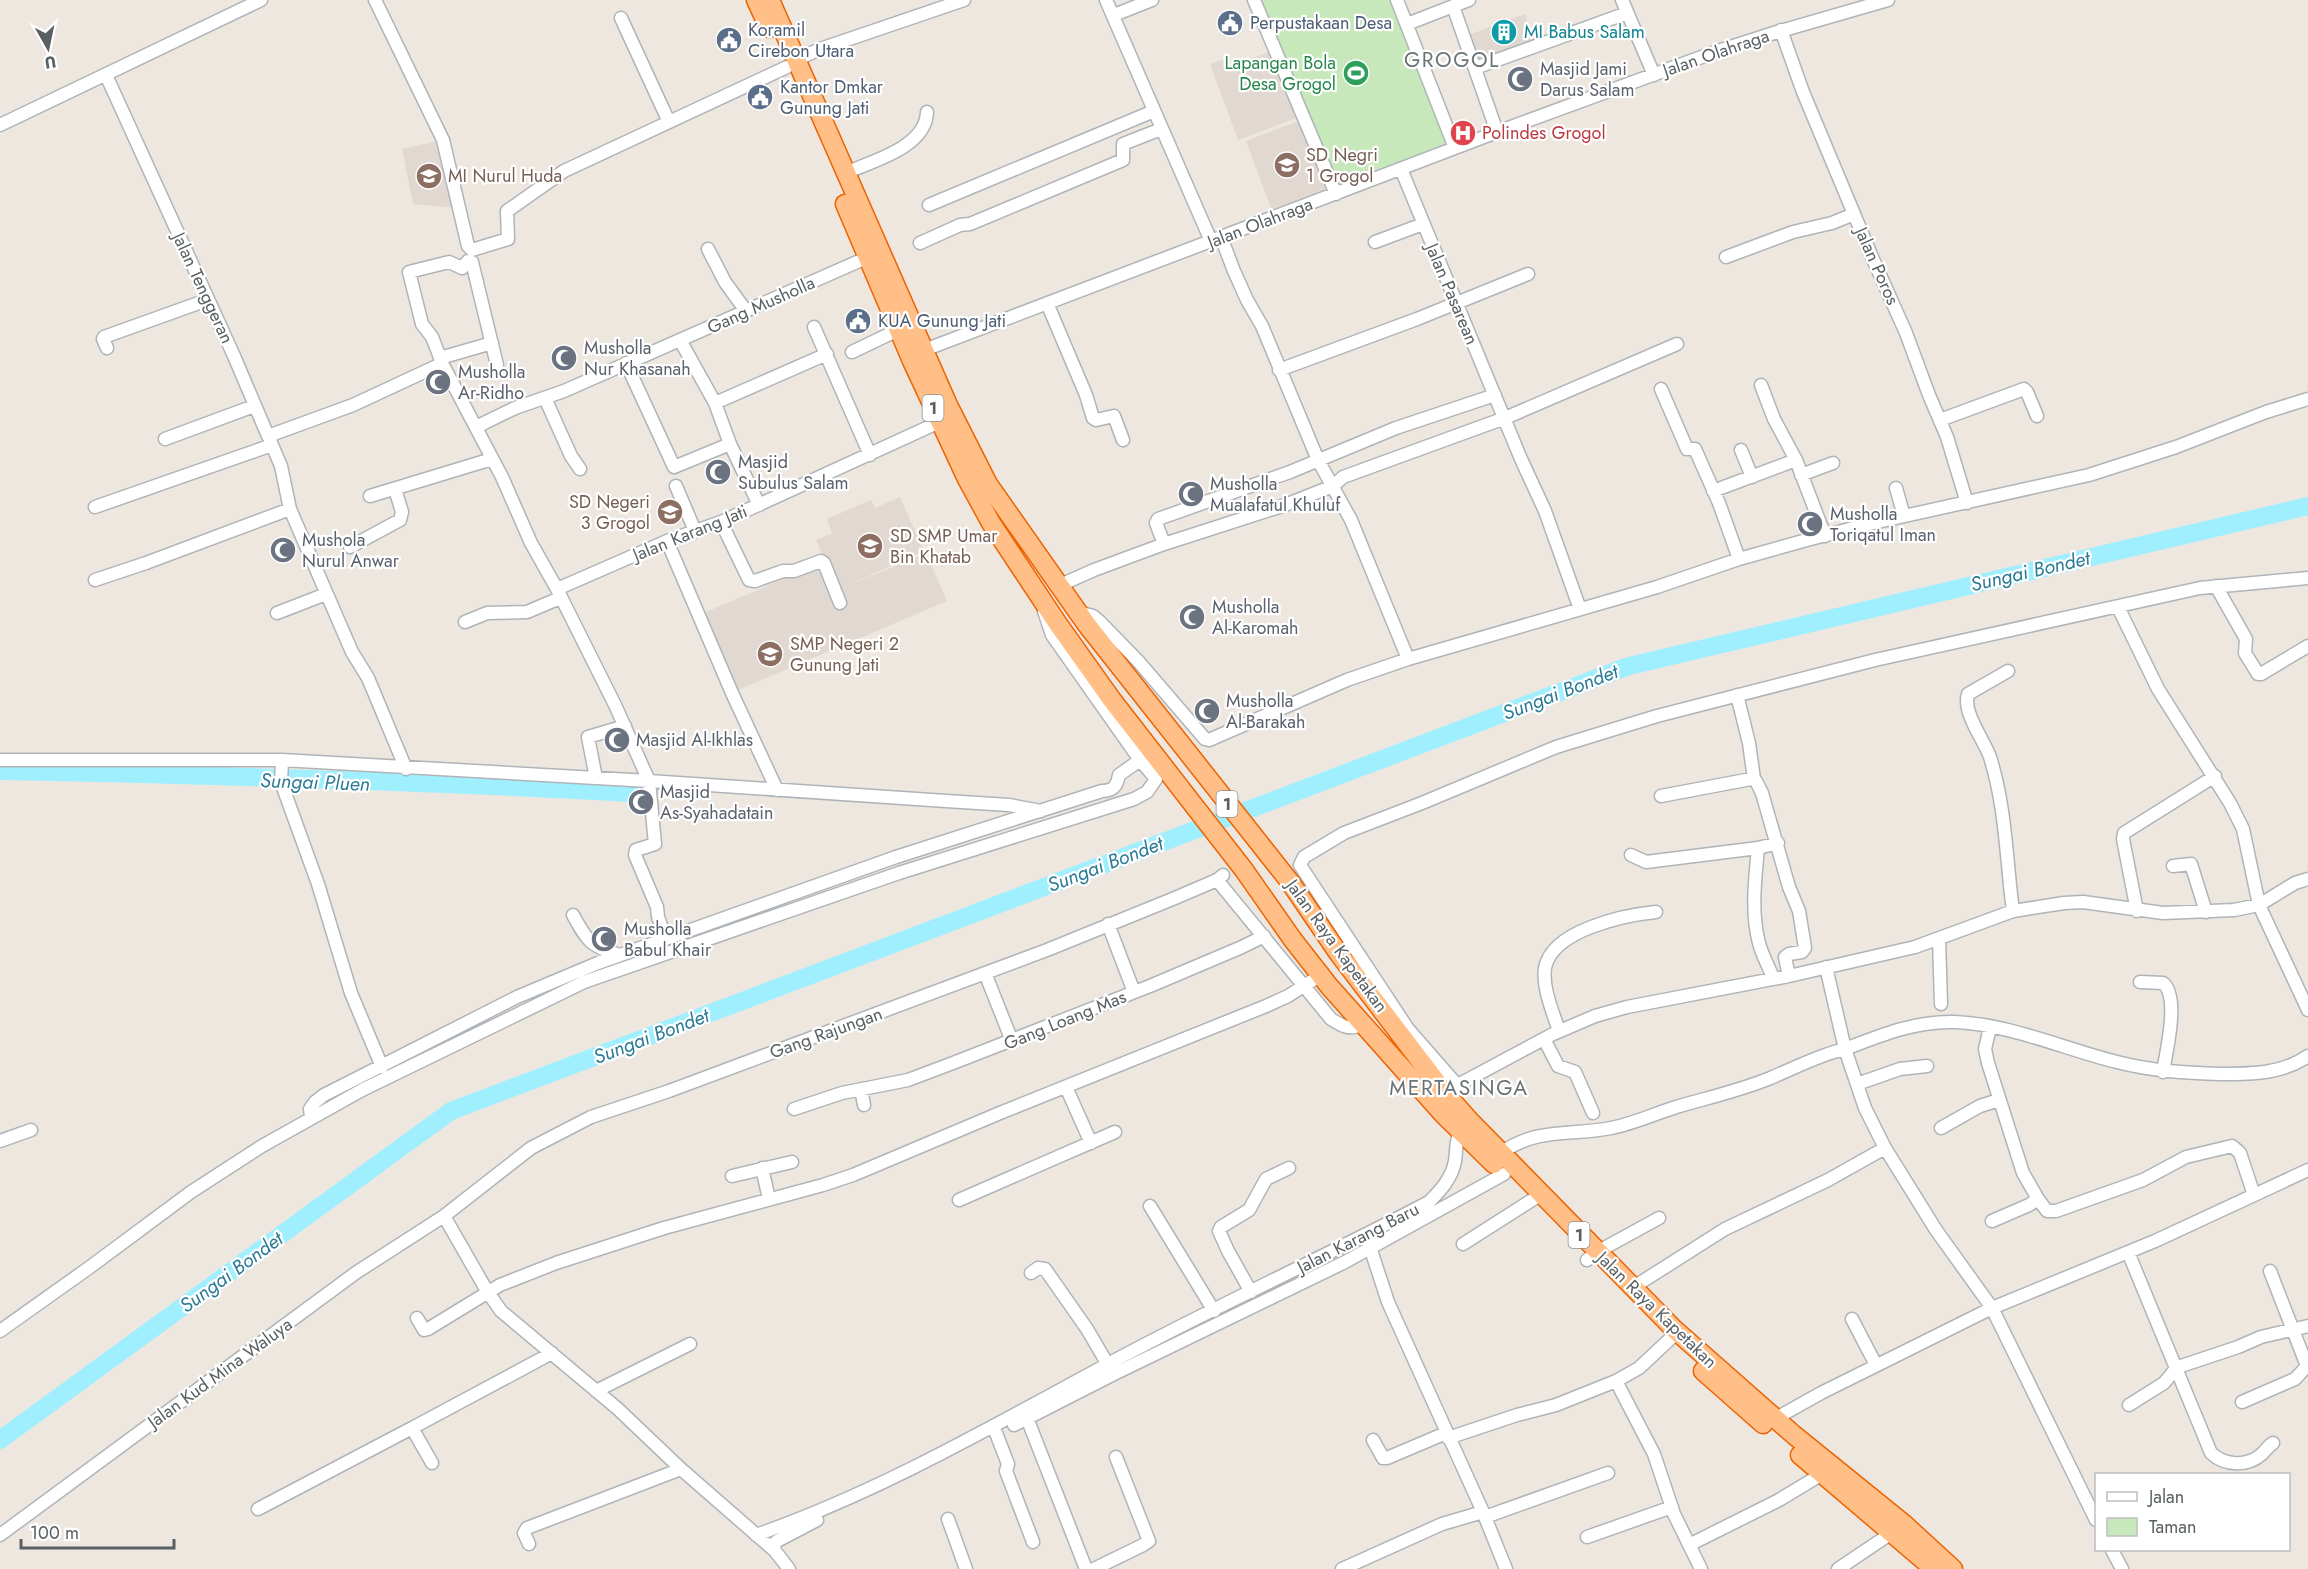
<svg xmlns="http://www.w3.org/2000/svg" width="2308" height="1569" viewBox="0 0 2308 1569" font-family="Jost,sans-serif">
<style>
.education{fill:#e0d8d1}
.green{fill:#c7e8ba}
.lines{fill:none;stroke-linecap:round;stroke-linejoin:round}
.river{stroke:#9fefff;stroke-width:18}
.minor-casing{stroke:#afb4b8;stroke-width:15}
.highway-casing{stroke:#ee6300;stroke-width:21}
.minor{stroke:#fff;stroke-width:12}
.highway{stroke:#ffbf86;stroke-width:18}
.labels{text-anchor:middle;stroke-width:4.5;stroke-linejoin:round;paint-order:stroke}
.shield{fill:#fff;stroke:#8b9092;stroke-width:1.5}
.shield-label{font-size:16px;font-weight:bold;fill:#596063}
.service-label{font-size:18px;fill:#4e5e75;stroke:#fff;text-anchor:start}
.culture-label{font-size:18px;fill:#0d838f;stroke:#fff;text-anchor:start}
.street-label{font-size:18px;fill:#596063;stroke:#fff}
.leisure-label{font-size:18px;fill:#27864d;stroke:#fff;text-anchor:end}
.worship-label{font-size:18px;fill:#5b616d;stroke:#fff;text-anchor:start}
.health-label{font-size:18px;fill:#be3a42;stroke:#fff;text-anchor:start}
.education-label{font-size:18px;fill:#785e54;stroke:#fff;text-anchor:start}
.water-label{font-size:20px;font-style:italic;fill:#2c7b95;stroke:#fff}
.quarter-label{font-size:21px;letter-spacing:1.5px;fill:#6a7375;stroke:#fff}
</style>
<rect width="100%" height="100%" fill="#eee7e0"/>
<path class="education" d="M1525,14L1535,40L1475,62L1466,36Z
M1274,50L1299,117L1238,140L1210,64L1228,58L1231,66Z
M1301,120L1328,190L1272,211L1246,141Z
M442,140L457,208L413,204L402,149Z
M900,497L924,551L838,590L926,553L947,601L733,692L699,615L825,561L816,540L832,533L827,519L871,500L875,508Z"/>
<path class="green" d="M1262,0H1393L1451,146L1338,190Z"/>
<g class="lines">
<path class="river" d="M0,771C210,775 420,781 630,793
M0,1440L451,1111L1629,666L2308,506"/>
<defs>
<path id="minor" d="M375,0L443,140L468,246L472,250L508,239L507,211L564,171L787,67
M1106,0L1211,241
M1254,0L1336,194
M1397,0L1455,148
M1622,0L1654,75
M1453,6L1497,132
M1114,15L1152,0
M621,18L669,122
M1407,24L1469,0
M1781,30L1803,92L1872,257L1906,333L1929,395L1947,437L1967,503
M796,60L820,49L964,0
M1475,68L1627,13
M106,75L234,356L268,436L353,405L439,365H443
M0,125L261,0
M1401,169L1521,459L1545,511L1580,609
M845,173C873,161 926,147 927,112
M929,205L1154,111
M1221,237L1234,271L1247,300L1262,326L1318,460L1351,520L1408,659
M1375,242L1423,224
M920,243L960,225L970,224L1123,160V144L1161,129
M708,249L725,282L746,311
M1726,257L1793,232L1832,223L1854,214
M1047,303L1086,395L1093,418L1096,420L1114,416L1123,440
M814,327L870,455
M680,340L715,403L730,444L759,505
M107,348L103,339L104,337L207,300
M852,352L898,330
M919,352L1497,132L1718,51L1777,32L1888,0
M440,358L492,343
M626,363L674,467L730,444
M497,365L472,262L468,261L462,268L449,262L409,272L422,324L432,337L443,365L502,477L531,543L557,589L615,705L649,781L655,844L636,850L635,855L657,907L658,917L666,939
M1279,370L1417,319L1528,274
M1761,385L1774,419L1796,460L1825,536
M1661,389L1687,449H1695L1719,503L1739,559
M545,398L571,456L580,469
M715,403L827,354
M1940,420L2024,389L2027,392L2037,416
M476,427L515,408L564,391L873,255
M165,439L254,406
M1741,450L1752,477
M1801,475L1833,463
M676,486L695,531
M1896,488L1904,516
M1713,491L1796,460
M370,496L492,459
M95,507L272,445L270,440
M290,509L352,652L368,678L406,769
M721,522L749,580L755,581L783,571H794L821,561L824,563L840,603
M667,541L732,693L777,790
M1164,544L1156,523L1158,519L1290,472L1396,428L1495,395
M350,547L400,520L402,512L395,489
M95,580L146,563L290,509L281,466L272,445
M1058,586L1094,570L1164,544L1285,505L1333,486L1343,477L1505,418L1677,344
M2216,586L2246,639L2245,653L2258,674H2261L2308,646
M557,589L667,541L721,522L946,419
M2118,607L2158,689L2230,803L2243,829L2259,905L2295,883L2308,879
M1078,612L1093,616L1099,621L1138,661L1205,739L1209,740L1347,680L1408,659L1657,587L1739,559L1803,541L1873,523L2089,475L2176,447L2266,412L2308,399
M277,613L326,594
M465,622L487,613L527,612L560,598
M2008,671L1968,694C1962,712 1984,740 1990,757C2006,808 2006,859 2013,911
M1737,695L1749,743L1754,779
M0,760H282L649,781L946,801L1009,805L1041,811
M282,760L281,782L318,884L351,993L382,1067
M596,778L588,737L625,726
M1661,796L1751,779L1756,781L1762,793L1789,887L1799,911L1805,948L1802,952L1789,954L1785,957L1789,976
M1758,848C1755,879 1751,913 1759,943C1762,955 1769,967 1773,978
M1631,855L1646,862L1758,848L1778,843
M2173,866L2191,864L2206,912
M1217,880L1331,1019C1342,1026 1350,1031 1362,1024
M2137,911L2123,839L2124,833L2215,776
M573,915C587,941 591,947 620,955
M1108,924L1134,992
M1939,939L1941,1004
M1826,967L1845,1049C1881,1035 1915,1021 1954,1022C2010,1024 2064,1049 2117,1062C2152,1071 2186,1073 2221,1074C2252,1074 2282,1074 2308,1056
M985,973L1012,1041
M2140,982L2163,983C2180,997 2166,1052 2163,1072
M1990,1027L1985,1049L1988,1063L2023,1173L2038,1199L2029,1205L1992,1221
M1559,1031C1553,1012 1542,988 1545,968C1552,930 1625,915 1656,912
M1544,1039L1558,1066L1575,1072L1593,1113
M1857,1084L1900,1069L1927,1066
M1457,1085L1408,1029L1300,865L1304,857L1344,833L1422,803L1556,747L1657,716L1875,660L2200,588L2308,578
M1066,1087L1091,1143
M1452,1088L1553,1034L1595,1016L1627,1007L1789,976L1915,947L2013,911L2064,903L2083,902L2163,913L2234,910L2259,905L2308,1010
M861,1089L864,1105
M794,1109L842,1093L908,1080L953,1063L1150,986L1242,947L1264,936
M311,1118L310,1109L315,1102L324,1095L517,997L598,963L896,857L1102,791C1113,791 1117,786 1119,775L1140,760
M1941,1128L1980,1106L1999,1100
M0,1141L31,1130
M1501,1153C1538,1127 1569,1136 1611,1128C1633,1124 1654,1114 1676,1107C1707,1098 1738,1091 1768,1079C1793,1069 1818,1055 1845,1049L1865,1108L1885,1148L1936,1230L1992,1308L2096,1520
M762,1168L769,1199
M732,1176L792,1162
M2038,1199L2047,1211H2056L2143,1180L2186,1157L2232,1146L2240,1153L2254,1195
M959,1200L1115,1132
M1150,1206L1214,1311
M444,1216L487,1291L501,1311L618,1409L681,1469L775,1551L789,1569
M1368,1241L1388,1302L1483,1512L1506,1569
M1463,1244L1540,1195
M2128,1252L2211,1453C2225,1466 2247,1467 2262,1454C2266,1450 2268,1446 2273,1443
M1587,1260L1597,1252L1659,1218
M1031,1273L1038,1268L1045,1269L1087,1329L1111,1370
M1632,1288L1725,1229L1828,1180L1885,1148
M1251,1292L1228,1251L1219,1231L1221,1227L1249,1210L1266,1179L1289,1168
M417,1318L424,1330L428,1329L500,1285L556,1263L664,1228L823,1185L853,1175L1000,1113L1266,1006L1288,996L1321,975
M1852,1319L1876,1365
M0,1331L90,1267L191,1192L262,1146L362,1090L584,982L899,873L1134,799L1147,792L1156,779L1140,760L1052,635L1044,611
M1616,1381L1654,1454L1674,1514L1701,1569
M596,1391L690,1344
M2242,1402L2295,1379L2307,1366L2270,1271
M2129,1405L2164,1383L2174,1371L2181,1366L2238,1347L2261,1337L2308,1326
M1027,1418L1086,1569
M1771,1421L1821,1393L1992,1308L2155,1241L2308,1170
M1014,1425L1114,1374L1345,1262L1504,1174
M996,1433L1008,1464L1006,1471L1033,1542
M1448,1438L1517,1415L1556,1405L1616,1381L1639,1368L1670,1339
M1373,1440L1383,1458H1387L1446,1433
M432,1463L412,1428L552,1353
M258,1509L412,1428
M1485,1517L1608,1473
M948,1519L966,1569
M0,1535L357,1272L444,1216L531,1148L558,1134L591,1117L669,1091L1047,950L1175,898L1217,880L1223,875
M756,1535C879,1492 993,1426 1108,1364C1213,1307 1323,1258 1429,1202C1441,1190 1452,1178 1455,1161C1457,1148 1455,1138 1463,1128
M1587,1537L1672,1507
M529,1544L524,1533L527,1528L681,1469
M1689,1545L1779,1500L1822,1474
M2112,1550L2122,1569
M775,1551L774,1544L777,1541L817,1520
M1094,1569L1143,1545L1149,1541L1116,1457
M1342,1569L1442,1524L1483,1512
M1838,1569L1896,1530"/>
<path id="highway" d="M756,0L769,28
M770,0L948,405L988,484L1087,625L1290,882L1339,954L1444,1092L1469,1120L1674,1329L1794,1435L1904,1524L1953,1569
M845,204L912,361L967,479L991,523L1058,624L1112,700L1244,870L1293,940L1329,986L1443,1114L1494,1164
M1703,1371L1763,1424
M1800,1455L1934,1569"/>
</defs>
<use href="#minor" class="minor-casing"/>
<use href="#highway" class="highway-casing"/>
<use href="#minor" class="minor"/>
<use href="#highway" class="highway"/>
</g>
<defs>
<symbol id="civic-disc" viewBox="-11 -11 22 22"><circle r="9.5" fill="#5c6f8a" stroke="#fff"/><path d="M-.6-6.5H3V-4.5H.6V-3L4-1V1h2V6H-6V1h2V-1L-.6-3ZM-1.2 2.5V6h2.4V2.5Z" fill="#fff"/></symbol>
<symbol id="building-disc" viewBox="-11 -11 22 22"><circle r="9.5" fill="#0f9aa8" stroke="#fff"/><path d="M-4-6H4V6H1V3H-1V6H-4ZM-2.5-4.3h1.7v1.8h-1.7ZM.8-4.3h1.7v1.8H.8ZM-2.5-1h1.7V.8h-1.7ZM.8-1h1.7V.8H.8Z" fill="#fff"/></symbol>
<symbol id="stadium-disc" viewBox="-11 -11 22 22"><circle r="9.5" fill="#2e9e5b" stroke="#fff"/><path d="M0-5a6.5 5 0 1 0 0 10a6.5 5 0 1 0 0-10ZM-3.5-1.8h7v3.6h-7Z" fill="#fff"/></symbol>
<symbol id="mosque-disc" viewBox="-11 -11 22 22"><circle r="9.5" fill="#6b7280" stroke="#fff"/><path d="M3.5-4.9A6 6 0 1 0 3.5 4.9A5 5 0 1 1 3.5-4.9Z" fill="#fff"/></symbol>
<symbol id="hospital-disc" viewBox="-11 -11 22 22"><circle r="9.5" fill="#e0444e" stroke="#fff"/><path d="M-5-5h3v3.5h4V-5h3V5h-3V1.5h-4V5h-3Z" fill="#fff"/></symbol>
<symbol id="school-disc" viewBox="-11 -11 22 22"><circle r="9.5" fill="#8d6e63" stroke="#fff"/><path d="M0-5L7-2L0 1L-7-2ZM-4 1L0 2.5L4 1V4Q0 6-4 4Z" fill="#fff"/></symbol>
</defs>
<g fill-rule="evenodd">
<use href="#civic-disc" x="1215" y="8" width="30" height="30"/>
<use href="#building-disc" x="1489" y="17" width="30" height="30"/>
<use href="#civic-disc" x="714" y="25" width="30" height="30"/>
<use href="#stadium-disc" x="1341" y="58" width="30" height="30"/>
<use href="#mosque-disc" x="1505" y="64" width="30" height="30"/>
<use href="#civic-disc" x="745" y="82" width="30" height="30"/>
<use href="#hospital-disc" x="1448" y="118" width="30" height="30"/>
<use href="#school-disc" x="1272" y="150" width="30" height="30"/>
<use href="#school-disc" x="414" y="161" width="30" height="30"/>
<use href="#civic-disc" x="843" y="306" width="30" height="30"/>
<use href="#mosque-disc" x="549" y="343" width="30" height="30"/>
<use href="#mosque-disc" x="423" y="367" width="30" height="30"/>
<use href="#mosque-disc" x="703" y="457" width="30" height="30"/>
<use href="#mosque-disc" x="1176" y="479" width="30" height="30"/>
<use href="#school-disc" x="655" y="497" width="30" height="30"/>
<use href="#mosque-disc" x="1795" y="509" width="30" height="30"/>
<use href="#school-disc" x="855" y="531" width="30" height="30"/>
<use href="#mosque-disc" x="268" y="535" width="30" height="30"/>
<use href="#mosque-disc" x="1177" y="602" width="30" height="30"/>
<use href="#school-disc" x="755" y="639" width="30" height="30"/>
<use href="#mosque-disc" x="1192" y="696" width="30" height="30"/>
<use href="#mosque-disc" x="602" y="725" width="30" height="30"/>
<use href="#mosque-disc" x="626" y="787" width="30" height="30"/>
<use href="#mosque-disc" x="589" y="924" width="30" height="30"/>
</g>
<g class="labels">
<g class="shield">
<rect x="922.5" y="395" width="21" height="26" rx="4.5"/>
<rect x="1216.5" y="791" width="21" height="26" rx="4.5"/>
<rect x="1568.5" y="1222" width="21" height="26" rx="4.5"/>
</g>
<g class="shield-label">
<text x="933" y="414">1</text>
<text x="1227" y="810">1</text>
<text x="1579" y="1241">1</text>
</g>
<g class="service-label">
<text x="1250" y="29">Perpustakaan Desa</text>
<text x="748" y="36">Koramil<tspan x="748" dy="21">Cirebon Utara</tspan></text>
<text x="780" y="93">Kantor Dmkar<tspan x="780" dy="21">Gunung Jati</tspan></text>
<text x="878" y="327">KUA Gunung Jati</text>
</g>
<g class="culture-label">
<text x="1524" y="38">MI Babus Salam</text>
</g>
<g class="street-label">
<text transform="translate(1716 53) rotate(-19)" y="6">Jalan Olahraga</text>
<text transform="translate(1260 223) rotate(-21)" y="6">Jalan Olahraga</text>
<text transform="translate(1877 266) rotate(66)" y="6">Jalan Poros</text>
<text transform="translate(203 288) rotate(65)" y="6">Jalan Tenggeran</text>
<text transform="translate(1452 294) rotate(67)" y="6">Jalan Pasarean</text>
<text transform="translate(761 305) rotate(-24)" y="6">Gang Musholla</text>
<text transform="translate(690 533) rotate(-22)" y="6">Jalan Karang Jati</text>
<text transform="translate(1337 946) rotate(54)" y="6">Jalan Raya Kapetakan</text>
<text transform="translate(1065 1020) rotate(-22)" y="6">Gang Loang Mas</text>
<text transform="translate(826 1033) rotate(-20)" y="6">Gang Rajungan</text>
<text transform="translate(1358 1238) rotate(-27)" y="6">Jalan Karang Baru</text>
<text transform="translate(1657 1310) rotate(44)" y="6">Jalan Raya Kapetakan</text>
<text transform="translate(220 1373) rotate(-36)" y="6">Jalan Kud Mina Waluya</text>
</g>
<g class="leisure-label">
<text x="1336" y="69">Lapangan Bola<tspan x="1336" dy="21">Desa Grogol</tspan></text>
</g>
<g class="worship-label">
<text x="1540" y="75">Masjid Jami<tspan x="1540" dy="21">Darus Salam</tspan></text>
<text x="584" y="354">Musholla<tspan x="584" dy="21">Nur Khasanah</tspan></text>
<text x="458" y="378">Musholla<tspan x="458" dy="21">Ar-Ridho</tspan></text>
<text x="738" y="468">Masjid<tspan x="738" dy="21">Subulus Salam</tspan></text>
<text x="1210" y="490">Musholla<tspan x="1210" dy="21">Mualafatul Khuluf</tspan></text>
<text x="1830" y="520">Musholla<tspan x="1830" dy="21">Toriqatul Iman</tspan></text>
<text x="302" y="546">Mushola<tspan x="302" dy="21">Nurul Anwar</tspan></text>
<text x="1212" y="613">Musholla<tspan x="1212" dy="21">Al-Karomah</tspan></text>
<text x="1226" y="707">Musholla<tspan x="1226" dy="21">Al-Barakah</tspan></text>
<text x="636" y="746">Masjid Al-Ikhlas</text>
<text x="660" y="798">Masjid<tspan x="660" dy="21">As-Syahadatain</tspan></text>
<text x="624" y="935">Musholla<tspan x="624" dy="21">Babul Khair</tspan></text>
</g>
<g class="health-label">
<text x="1482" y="139">Polindes Grogol</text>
</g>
<g class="education-label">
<text x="1306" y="161">SD Negri<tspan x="1306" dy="21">1 Grogol</tspan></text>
<text x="448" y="182">MI Nurul Huda</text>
<text x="650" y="508" text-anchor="end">SD Negeri<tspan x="650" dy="21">3 Grogol</tspan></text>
<text x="890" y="542">SD SMP Umar<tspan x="890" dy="21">Bin Khatab</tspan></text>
<text x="790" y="650">SMP Negeri 2<tspan x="790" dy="21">Gunung Jati</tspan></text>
</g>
<g class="water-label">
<text transform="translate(2030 571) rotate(-13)" y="7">Sungai Bondet</text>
<text transform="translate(1560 692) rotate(-21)" y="7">Sungai Bondet</text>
<text transform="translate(315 782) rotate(2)" y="7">Sungai Pluen</text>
<text transform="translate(1105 864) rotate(-21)" y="7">Sungai Bondet</text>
<text transform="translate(651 1036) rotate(-21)" y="7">Sungai Bondet</text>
<text transform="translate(231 1272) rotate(-36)" y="7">Sungai Bondet</text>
</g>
<g class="quarter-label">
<text x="1452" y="67">GROGOL</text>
<text x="1459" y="1095">MERTASINGA</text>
</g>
</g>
<rect x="2095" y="1473" width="195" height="78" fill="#ffffff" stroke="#bdbfc1" stroke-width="1.5"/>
<rect x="2107" y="1492" width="30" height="9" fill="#ffffff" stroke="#bdbfc1" stroke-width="1.5"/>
<text x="2149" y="1503" font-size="18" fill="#596063">Jalan</text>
<rect x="2107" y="1518" width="30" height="18" fill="#c7e8ba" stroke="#bdbfc1" stroke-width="1.5"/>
<text x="2149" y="1533" font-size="18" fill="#596063">Taman</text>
<g transform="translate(48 48) rotate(171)" stroke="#ffffff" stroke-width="4.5" paint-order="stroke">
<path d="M0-4.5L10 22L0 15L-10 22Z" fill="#596063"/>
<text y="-9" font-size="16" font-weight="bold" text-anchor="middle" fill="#596063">U</text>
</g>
<path d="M21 1539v9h153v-9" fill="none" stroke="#596063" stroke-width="3"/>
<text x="30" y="1539" font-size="18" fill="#596063" stroke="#ffffff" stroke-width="4.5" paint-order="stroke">100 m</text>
</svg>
